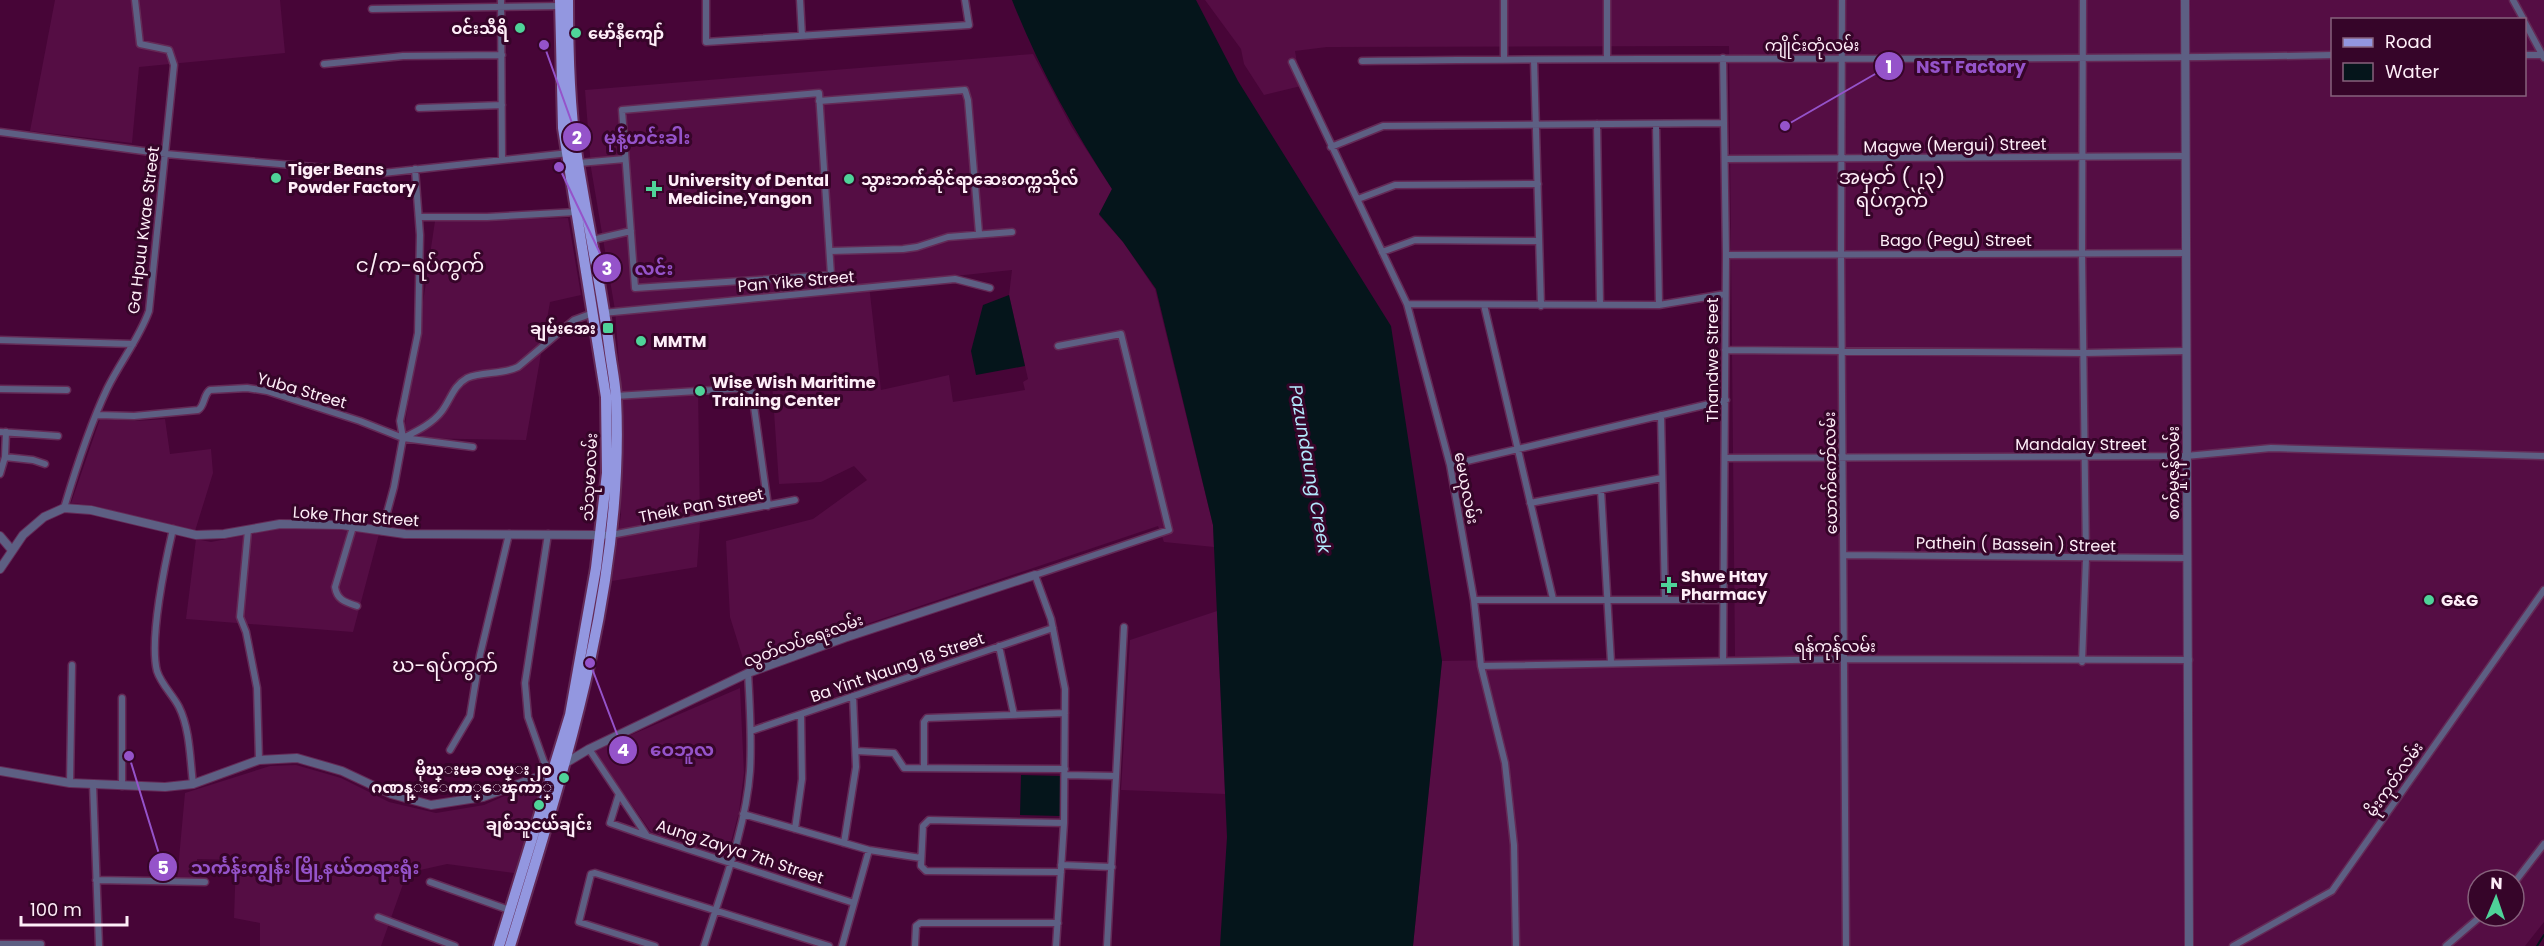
<svg xmlns="http://www.w3.org/2000/svg" width="2544" height="946" viewBox="0 0 2544 946" font-family="Poppins,'Noto Sans Myanmar',sans-serif">
<style>
.built{fill:#550d44;fill-rule:evenodd}
.water{fill:#05151b}
.lines{fill:none;stroke-linecap:round;stroke-linejoin:round}
.stream{stroke:#05151b;stroke-width:2}
.minor-casing{stroke:#642a56;stroke-width:9}
.tertiary-casing{stroke:#642a56;stroke-width:10}
.primary-casing{stroke:#642a56;stroke-width:14}
.minor{stroke:#5d5f83;stroke-width:6}
.tertiary{stroke:#5d5f83;stroke-width:8}
.primary{stroke:#9397e0;stroke-width:10}
.poi-dot{fill:#4fd399;stroke:#360529;stroke-width:2}
.labels{text-anchor:middle;stroke-width:6;stroke-linejoin:round;paint-order:stroke}
.poi-label{font-size:16px;font-weight:bold;fill:#feeef8;stroke:#360529;text-anchor:start}
.street-label{font-size:16px;fill:#feeef8;stroke:#360529}
.water-label{font-size:18px;font-style:italic;fill:#b2e9fc;stroke:#360529}
.quarter-label{font-size:20px;fill:#feeef8;stroke:#360529}
.leader{fill:none;stroke:#9553ca;stroke-width:2}
.callout-dot{fill:#9553ca;stroke:#360529;stroke-width:2}
.mark-label{font-size:18px;text-anchor:middle;font-weight:bold;fill:#fff}
.callout-label{font-size:18px;text-anchor:middle;font-weight:bold;fill:#9553ca;stroke:#360529;stroke-width:6;stroke-linejoin:round;paint-order:stroke}
</style>
<rect width="100%" height="100%" fill="#470537"/>
<path class="built" d="M55,0H280L285,53L139,67L132,143L30,131Z
M1205,0H2544V922L2525,946H1413L1442,661L1735,656L1729,46L1327,47L1295,51L1301,86L1264,95L1244,64L1241,49ZM2332,20H2524V94H2332ZM2478,880H2514V916H2478Z
M1033,54L1071,126L1112,189L1099,215L1123,242L1155,289L1213,525L1214,547L1164,542L1158,526L745,665L730,617L726,541L813,519L867,480L854,466L821,482L779,484L772,383L698,387L700,523L697,567L612,581L621,514V391L615,310L591,168L585,90ZM1012,270L1009,295L1028,379L1023,382L1025,390L953,402L949,375L881,390L869,285Z
M568,218L581,295L550,302L526,440L403,438L435,221Z
M100,419L136,421L165,419L170,454L211,449L213,473L195,531L91,505L71,503Z
M281,528L342,530L379,534L353,632L186,619L196,539L211,542Z
M1217,611L1225,794L1121,790L1130,640Z
M740,688L744,773L739,812L727,857L651,832L594,751Z
M296,765L341,778L389,802L436,813L484,805L543,779L514,873L447,864L407,873L381,946H260V923L234,918L236,860L197,859L196,881L177,880L185,793L270,766Z"/>
<path class="water" d="M1012,0H1196L1238,81L1391,326L1442,661L1413,946H1220L1227,837L1213,525L1156,289L1123,242L1099,214L1112,189C1072,127 1039,68 1012,0Z
M1009,295L1025,366L976,375L971,351L983,305Z
M1021,775L1061,776L1060,816L1020,815Z"/>
<g class="lines">
<path class="stream" d="M2537,946L2544,935"/>
<defs>
<path id="minor" d="M501,0L502,159
M706,0V42L969,25L965,0
M800,0L802,36
M1842,0L1841,255L1846,946
M2513,0L2524,20
M372,9L560,6
M2524,21L2544,58
M2524,55H2543
M1723,58L1726,255L1723,661
M1504,59V0
M1607,59V0
M1534,60L1541,306
M1362,61C1686,56 2009,62 2332,55
M1292,62L1407,304L1450,465L1474,600L1481,666L1505,763L1514,845L1516,946
M324,64L403,56L502,55
M819,93L831,275L635,288L622,110Z
M819,101L965,90L968,100L979,233
M419,108L502,105
M1597,124L1600,305
M1656,124L1659,305
M0,132L166,154L383,173L569,153
M1331,147L1383,126L1724,123
M1725,159L2185,156
M579,163L625,159
M1358,199L1395,185L1538,184
M419,217H487L577,212
M592,240L631,231
M830,251L903,249L917,247L948,237L1012,232
M1382,252L1415,240L1539,241
M1726,255L2186,253
M1407,304L1659,305L1725,294
M1484,305L1553,599
M603,313L955,279L990,288
M0,340L133,344
M1725,350L2084,353L2186,351
M0,389L67,390
M615,396L747,388L752,392L768,506
M97,415L134,416L198,410C205,406 203,395 210,390L247,388L267,391L360,421L403,438L473,447
M1661,415L1665,600
M0,432L58,436
M403,438C417,431 432,424 442,411C451,399 453,386 467,378C482,371 502,375 518,367L574,320L593,313
M5,457L33,460L45,464
M1725,458L2186,456L2271,448L2544,456
M1450,465L1726,400
M0,474L5,457L6,432
M1601,490L1611,662
M1530,503L1662,478
M64,508C76,468 89,427 107,389C120,362 139,339 149,311L174,65L169,50L140,44L135,0
M353,527L335,587C337,600 345,602 357,606
M173,529C165,563 149,639 157,671C161,684 173,695 179,707C190,729 190,759 193,784
M248,530L240,617L246,632L257,688L259,760
M382,531L394,487L403,438L400,421L418,333L420,235L415,169
M548,534L525,683L528,717L544,762L553,773
M611,535L795,500
M1844,555L2187,558
M1474,600H1724
M999,646L1014,715
M2082,662L2086,558L2082,253L2083,0
M1481,666L1844,659L2189,660
M751,731L1053,628
M589,749L647,836L854,903
M450,750L470,716L480,655L509,534
M856,751L894,753L904,768L1065,769
M924,768V722L927,718L1065,713
M1065,775L1116,776
M70,783L72,665
M93,785L99,946
M122,786V698
M619,794L610,823L647,836
M743,814L869,850L921,858
M795,829L802,779L801,714
M844,843L856,767L853,696
M1061,865L1112,867
M1061,872L926,871L921,866L923,826L929,820L1064,823
M96,880L205,882
M430,882L512,911
M2514,883L2544,844
M378,917L455,946
M0,944H41
M655,946L579,922L591,874L595,873L829,946
M704,946C721,891 746,829 750,771C752,739 750,706 748,673
M842,946L869,850
M915,946L916,926L920,923H1058
M1056,946L1064,823L1065,689L1051,619L1035,575L1169,530L1121,334L1058,346
M1107,946L1124,627
M2233,946L2332,891L2544,590
M2446,946L2481,916"/>
<path id="tertiary" d="M2185,0L2189,946
M0,536L11,549
M0,569L23,535L44,517L64,508L91,510L196,535L224,534L280,524L342,525L405,534L603,535
M564,764L589,749L748,673L844,638L1035,575
M0,771L70,783L165,787L193,784L259,760L297,758L342,771L391,794L431,805L483,797L554,771"/>
<path id="primary" d="M499,946L570,715L596,568L607,473L606,397L563,128L560,0
M510,946C564,769 625,585 616,398C615,380 611,363 609,345C600,280 586,215 576,150C569,101 568,49 568,0"/>
</defs>
<use href="#minor" class="minor-casing"/>
<use href="#tertiary" class="tertiary-casing"/>
<use href="#primary" class="primary-casing"/>
<use href="#minor" class="minor"/>
<use href="#tertiary" class="tertiary"/>
<use href="#primary" class="primary"/>
</g>
<g class="poi-dot">
<circle cx="520" cy="28" r="6"/>
<circle cx="576" cy="33" r="6"/>
<circle cx="276" cy="178" r="6"/>
<circle cx="849" cy="179" r="6"/>
<path d="M651 180h6v6h6v6h-6v6h-6v-6h-6v-6h6z"/>
<rect x="602" y="322" width="12" height="12" rx="3"/>
<circle cx="641" cy="341" r="6"/>
<circle cx="700" cy="391" r="6"/>
<path d="M1666 576h6v6h6v6h-6v6h-6v-6h-6v-6h6z"/>
<circle cx="2429" cy="600" r="6"/>
<circle cx="564" cy="778" r="6"/>
<circle cx="539" cy="805" r="6"/>
</g>
<g class="labels">
<g class="poi-label">
<text x="508" y="34" text-anchor="end">ဝင်းသီရိ</text>
<text x="588" y="39">မော်နီကျော်</text>
<text x="288" y="175">Tiger Beans<tspan x="288" dy="18">Powder Factory</tspan></text>
<text x="861" y="185">သွားဘက်‌ဆိုင်ရာဆေးတက္ကသိုလ်</text>
<text x="668" y="186">University of Dental<tspan x="668" dy="18">Medicine,Yangon</tspan></text>
<text x="596" y="334" text-anchor="end">ချမ်းအေး</text>
<text x="653" y="347">MMTM</text>
<text x="712" y="388">Wise Wish Maritime<tspan x="712" dy="18">Training Center</tspan></text>
<text x="1681" y="582">Shwe Htay<tspan x="1681" dy="18">Pharmacy</tspan></text>
<text x="2441" y="606">G&amp;G</text>
<text x="552" y="775" text-anchor="end">မိုဃ္းမခ လမ္း၂၀<tspan x="552" dy="18">ဂဏန္းေကာ္ေၾကာ္</tspan></text>
<text x="539" y="830" text-anchor="middle">ချစ်သူငယ်ချင်း</text>
</g>
<g class="street-label">
<text x="1812" y="51">ကျိုင်းတုံလမ်း</text>
<text transform="translate(1955 145) rotate(-1)" y="6">Magwe (Mergui) Street</text>
<text transform="translate(143 230) rotate(-83)" y="6">Ga Hpuu Kwae Street</text>
<text x="1956" y="246">Bago (Pegu) Street</text>
<text transform="translate(796 281) rotate(-5)" y="6">Pan Yike Street</text>
<text transform="translate(1712 360) rotate(-90)" y="6">Thandwe Street</text>
<text transform="translate(302 390) rotate(16)" y="6">Yuba Street</text>
<text x="2081" y="450">Mandalay Street</text>
<text transform="translate(1830 473) rotate(-91)" y="6">ယောက်ကော်လမ်း</text>
<text transform="translate(2173 473) rotate(-90)" y="6">စက်မှုဇုန်လမ်း</text>
<text transform="translate(589 477) rotate(-87)" y="6">သံသုမာလမ်း</text>
<text transform="translate(1467 488) rotate(79)" y="6">မေယုလမ်း</text>
<text transform="translate(701 505) rotate(-11)" y="6">Theik Pan Street</text>
<text transform="translate(356 516) rotate(4)" y="6">Loke Thar Street</text>
<text transform="translate(2016 544) rotate(1)" y="6">Pathein ( Bassein ) Street</text>
<text transform="translate(803 640) rotate(-20)" y="6">လွတ်လပ်ရေးလမ်း</text>
<text x="1835" y="652">ရန်ကုန်လမ်း</text>
<text transform="translate(897 667) rotate(-19)" y="6">Ba Yint Naung 18 Street</text>
<text transform="translate(2394 779) rotate(-55)" y="6">မိုးကုတ်လမ်း</text>
<text transform="translate(740 851) rotate(18)" y="6">Aung Zayya 7th Street</text>
</g>
<g class="water-label">
<text transform="translate(1310 469) rotate(80)" y="6">Pazundaung Creek</text>
</g>
<g class="quarter-label">
<text x="1892" y="184">အမှတ် (၂၃)<tspan x="1892" dy="23">ရပ်ကွက်</tspan></text>
<text x="420" y="272">င/က-ရပ်ကွက်</text>
<text x="445" y="672">ဃ-ရပ်ကွက်</text>
</g>
</g>
<path class="leader" d="M1785 126L1889 66M544 45L577 137M559 167L607 268M590 663L623 750M129 756L163 867"/>
<g class="callout-dot">
<circle cx="1785" cy="126" r="6"/>
<circle cx="544" cy="45" r="6"/>
<circle cx="559" cy="167" r="6"/>
<circle cx="590" cy="663" r="6"/>
<circle cx="129" cy="756" r="6"/>
<circle cx="1889" cy="66" r="15"/>
<circle cx="577" cy="137" r="15"/>
<circle cx="607" cy="268" r="15"/>
<circle cx="623" cy="750" r="15"/>
<circle cx="163" cy="867" r="15"/>
</g>
<g class="mark-label">
<text x="1889" y="73">1</text>
<text x="577" y="144">2</text>
<text x="607" y="275">3</text>
<text x="623" y="756">4</text>
<text x="163" y="874">5</text>
</g>
<g class="callout-label">
<text x="1971" y="73">NST Factory</text>
<text x="647" y="144">မုန့်ဟင်းခါး</text>
<text x="654" y="275">လင်း</text>
<text x="682" y="756">ဝေဘူလ</text>
<text x="305" y="874">သင်္ကန်းကျွန်း မြို့နယ်တရားရုံး</text>
</g>
<rect x="2331" y="18" width="195" height="78" fill="#360529" stroke="#86627c" stroke-width="1.5"/>
<rect x="2343" y="38" width="30" height="9" fill="#9397e0" stroke="#86627c" stroke-width="1.5"/>
<text x="2385" y="48" font-size="18" fill="#feeef8">Road</text>
<rect x="2343" y="63" width="30" height="18" fill="#05151b" stroke="#86627c" stroke-width="1.5"/>
<text x="2385" y="78" font-size="18" fill="#feeef8">Water</text>
<g transform="translate(2496 898) rotate(2)"><circle r="28" fill="#360529" stroke="#86627c" stroke-width="1.5"/>
<path d="M0-4.5L10 22L0 15L-10 22Z" fill="#4fd399"/>
<text y="-9" font-size="16" font-weight="bold" text-anchor="middle" fill="#feeef8">N</text>
</g>
<path d="M21 916v9h106v-9" fill="none" stroke="#feeef8" stroke-width="3"/>
<text x="30" y="916" font-size="18" fill="#feeef8" stroke="#360529" stroke-width="4.5" paint-order="stroke">100 m</text>
</svg>
